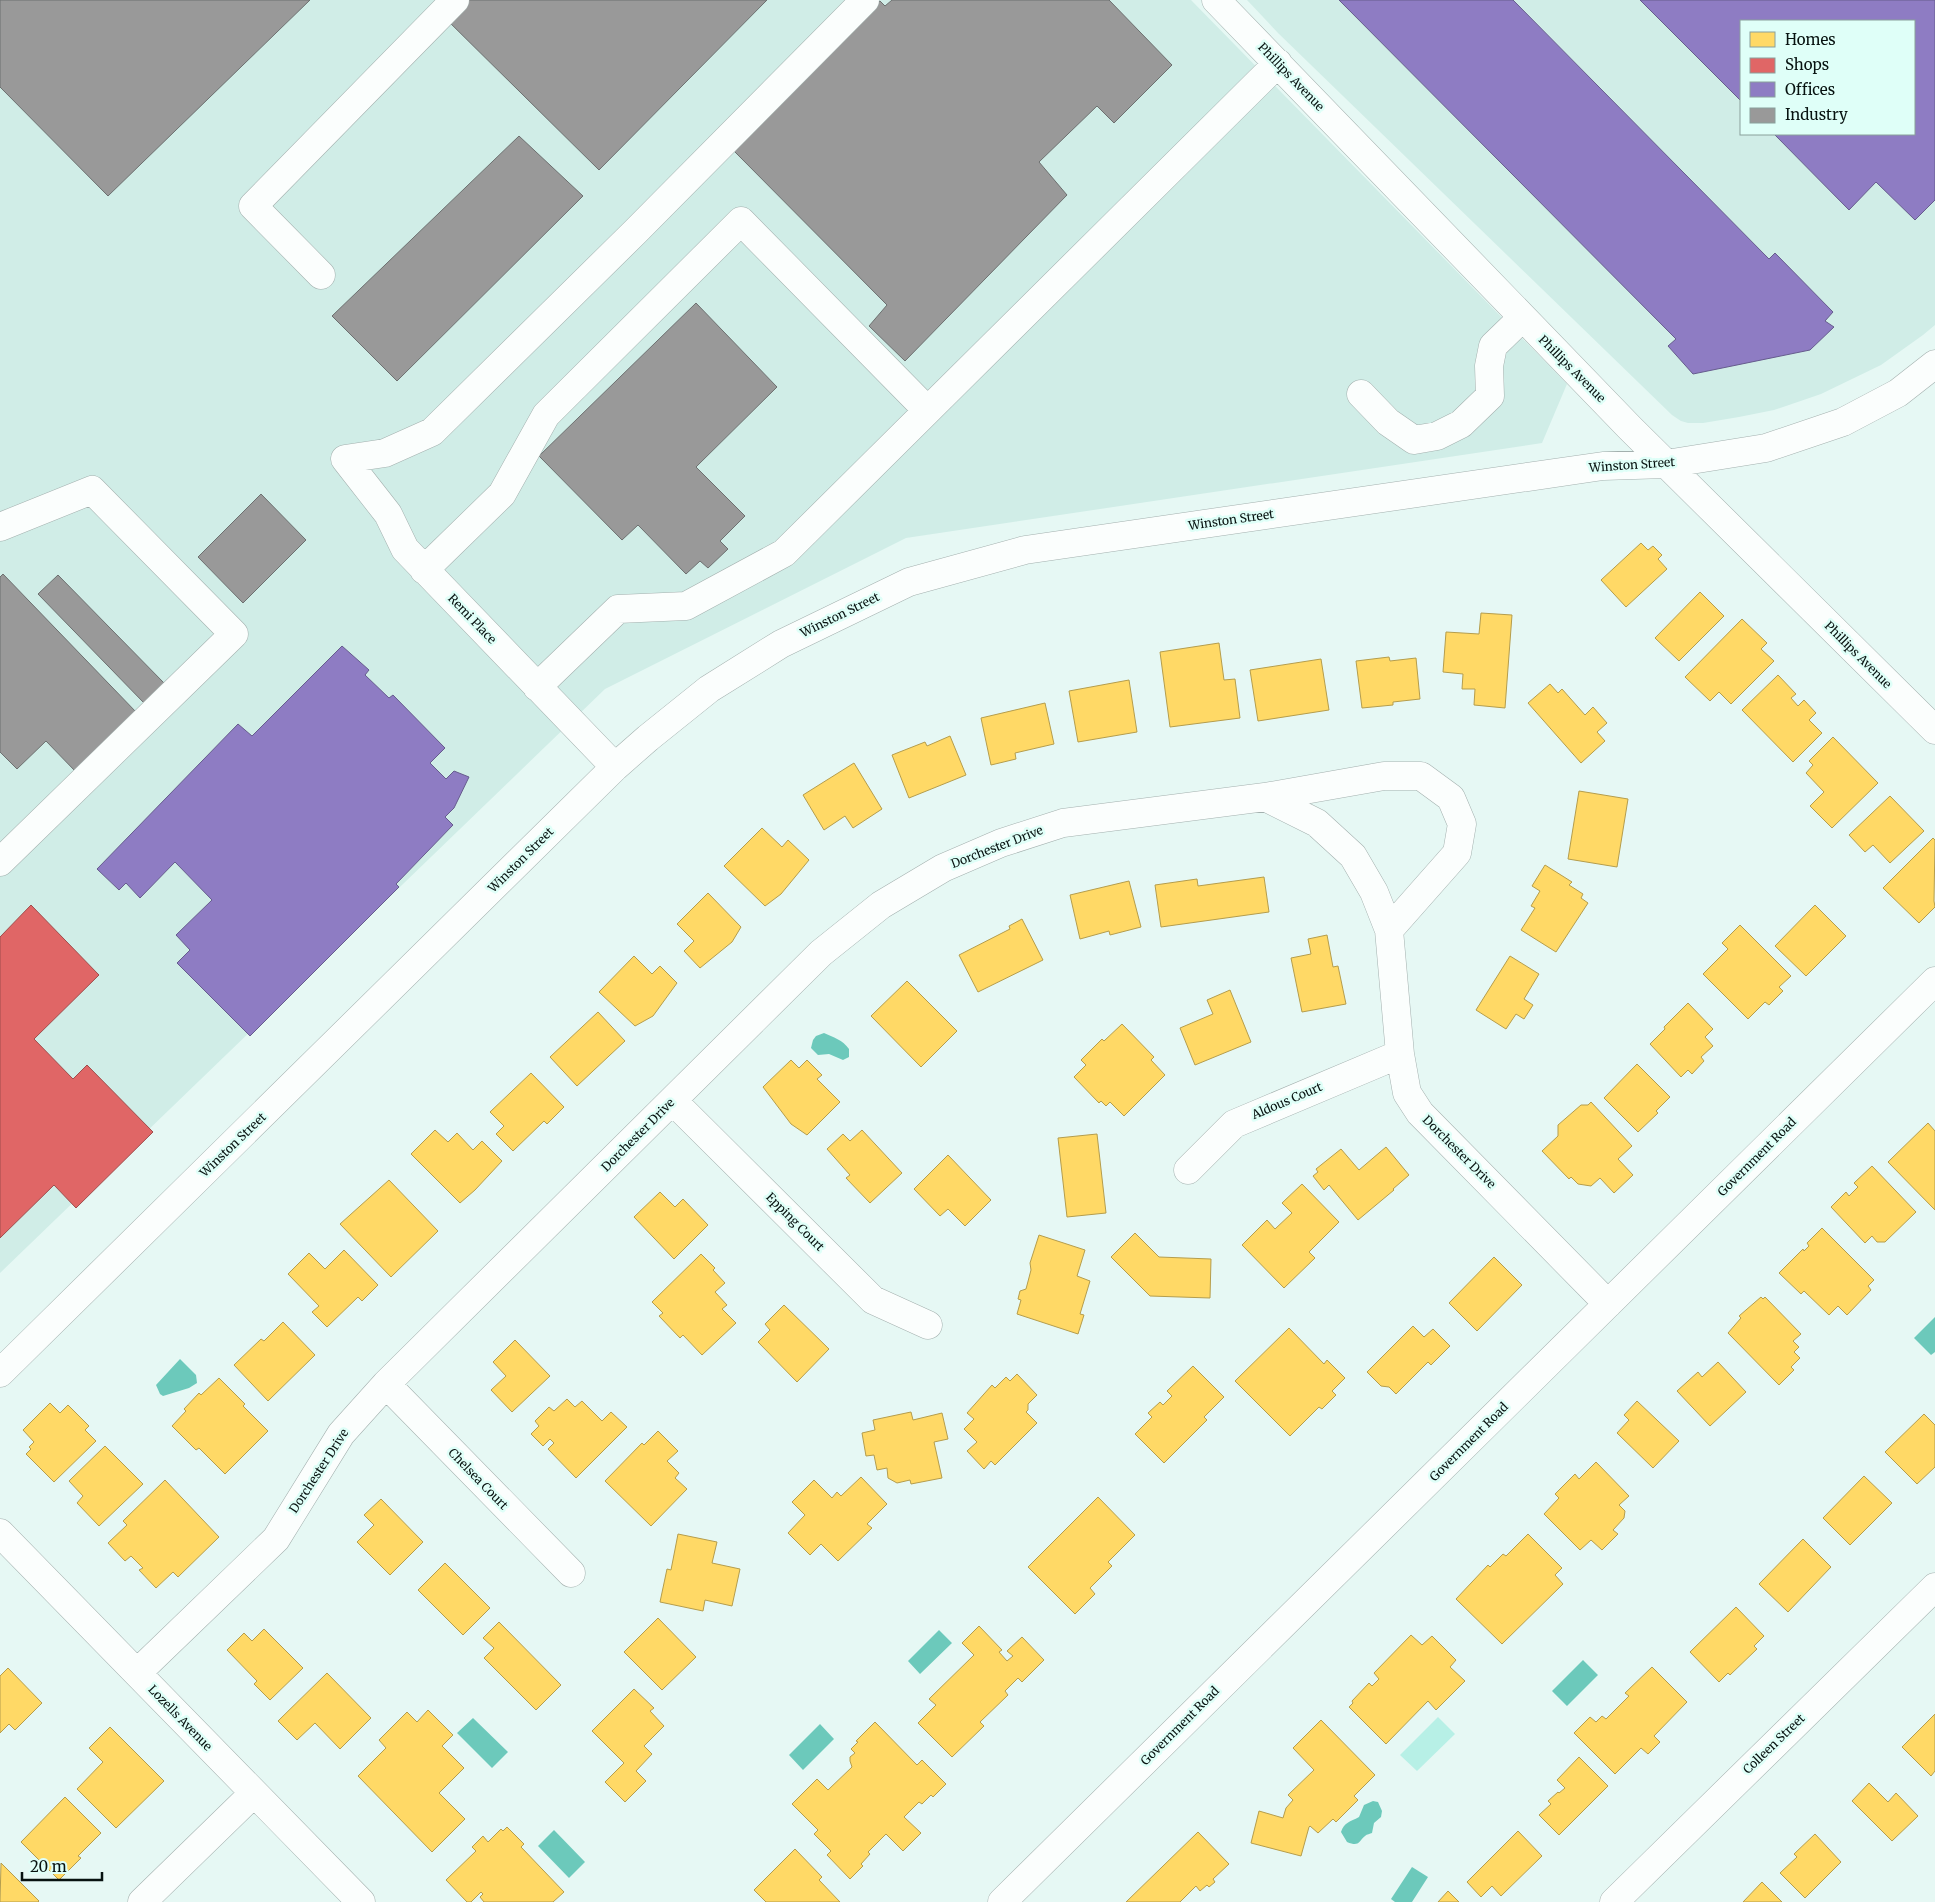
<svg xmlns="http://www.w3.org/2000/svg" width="1935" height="1902" viewBox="0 0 1935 1902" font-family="Merriweather,serif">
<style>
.built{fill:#d0ede7;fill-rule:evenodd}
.green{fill:#b7f0e6}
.water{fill:#6cc9bb}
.homes{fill:#ffd966;stroke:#b59d4c}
.shops{fill:#e06666;stroke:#9f4d4c}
.offices{fill:#8e7cc3;stroke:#665c8d}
.industry{fill:#999;stroke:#6d7070}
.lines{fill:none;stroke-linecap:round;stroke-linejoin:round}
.minor-casing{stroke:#a3b0ae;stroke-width:29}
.minor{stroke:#fbfefd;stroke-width:28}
.labels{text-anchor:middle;stroke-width:5;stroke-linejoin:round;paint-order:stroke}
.street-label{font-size:12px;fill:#071210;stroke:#dffff8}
</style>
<rect width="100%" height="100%" fill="#e6f8f4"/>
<path class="built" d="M0,0H1191L1567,384L1542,443L906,538L605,689L0,1273Z
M1247,0H1935V325L1923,335L1881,365L1821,394L1774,410L1739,417L1703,423H1688L1681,421L1672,415L1278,33ZM1741,21H1914V134H1741Z"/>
<path class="green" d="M1438,1717L1455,1734L1417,1771L1400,1755Z"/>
<path class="water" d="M824,1033C833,1037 843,1040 849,1049V1057L843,1060L829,1054L818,1055L811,1048L813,1040L816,1036Z
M1935,1317V1352L1931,1355L1914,1338Z
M180,1359L196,1375L197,1383L189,1388L163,1396L160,1394L156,1385Z
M939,1630L952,1643L920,1674L908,1661Z
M1583,1660L1598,1675L1567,1706L1552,1691Z
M473,1718L508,1752L492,1768L457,1733Z
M820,1724L834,1739L803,1770L789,1755Z
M1373,1801L1378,1802L1382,1811L1381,1817L1374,1823L1372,1833C1370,1834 1367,1834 1365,1836C1358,1842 1359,1847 1347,1842L1341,1832C1344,1822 1350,1822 1359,1817L1364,1805Z
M554,1830L585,1862L569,1878L538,1846Z
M1412,1867L1428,1877L1412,1902H1395L1391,1899Z"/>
<path class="homes" d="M1641,543L1648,550L1653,546L1662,555L1658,559L1667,569L1626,607L1601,580Z
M1700,592L1724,616L1679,661L1655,638Z
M1481,613L1512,615L1505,708L1474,705L1475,689H1462L1463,674L1443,672L1446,632L1479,634Z
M1742,619L1767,643L1761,649L1774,661L1731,704L1719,692L1710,701L1685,677Z
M1219,643L1224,680L1235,679L1240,718L1170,727L1160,652Z
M1389,657L1390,661L1416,658L1420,699L1393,702V705L1362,708L1356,661Z
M1321,659L1329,710L1258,721L1250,670Z
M1778,675L1796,694L1791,698L1798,706L1804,700L1816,713L1809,720L1822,733L1793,762L1742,710Z
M1129,680L1137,732L1078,742L1069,691Z
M1550,684L1558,693L1562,689L1585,715L1593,707L1607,723L1597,732L1605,741L1581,763L1528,703Z
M1045,703L1054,744L1015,753L1016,759L991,765L981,718Z
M950,736L966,775L909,798L892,755L925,742L927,746Z
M1833,737L1878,783L1832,828L1810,806L1824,792L1806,773L1813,765L1809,761Z
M854,763L882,809L853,828L845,816L824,830L803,795Z
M1579,791L1628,799L1617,867L1568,859Z
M1890,796L1924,831L1890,863L1873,845L1865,852L1849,835Z
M762,828L782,847L788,840L809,860L781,894L765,906L724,866Z
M1933,838L1935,840L1934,901L1935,907L1919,923L1883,888Z
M1545,865L1572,882L1569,885L1583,894L1581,898L1588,903L1556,952L1521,930L1535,908L1531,906L1540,891L1532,886Z
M1264,877L1269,912L1161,927L1155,885L1197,879L1198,886Z
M1129,881L1141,927L1110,935L1109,931L1080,939L1070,895Z
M708,893L741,927L732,942L700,968L684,951L694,941L677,924Z
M1815,905L1846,936L1806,976L1775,946Z
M1022,919L1043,960L978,992L959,955L1010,929L1009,926Z
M1740,925L1791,976L1779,987L1783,991L1769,1005L1765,1002L1748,1019L1703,974L1728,949L1722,943Z
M1327,935L1333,967L1338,966L1346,1004L1302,1012L1291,958L1311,954L1308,939Z
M634,956L652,974L660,966L677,983L653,1016L635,1026L599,992Z
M1510,956L1539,974L1524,999L1533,1005L1524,1019L1516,1014L1506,1029L1476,1010Z
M907,981L957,1031L921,1067L871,1016Z
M1230,990L1251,1042L1195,1065L1180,1028L1213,1014L1207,1000Z
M1688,1003L1713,1029L1705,1037L1713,1046L1701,1057L1704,1061L1692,1074L1688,1070L1681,1077L1650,1044L1665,1029L1664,1027Z
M598,1012L625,1041L577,1086L550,1057Z
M1122,1024L1154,1057L1151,1060L1165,1075L1124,1116L1110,1102L1106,1106L1101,1101L1099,1103L1074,1077L1086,1065L1081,1060L1102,1039L1104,1041Z
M791,1060L799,1068L807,1060L822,1075L817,1079L840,1102L807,1135L791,1124L763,1087Z
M1637,1064L1670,1097L1656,1111L1658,1113L1638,1132L1604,1098Z
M531,1073L564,1107L547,1124L544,1121L513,1151L496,1134L504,1126L490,1112Z
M1591,1102L1632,1146L1618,1159L1633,1175L1614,1193L1600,1178L1591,1186L1578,1184L1571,1177L1569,1179L1542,1151L1558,1136V1125L1581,1105H1588Z
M1928,1123L1935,1131V1210L1888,1162Z
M435,1130L448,1142L457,1133L473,1150L482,1141L502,1161L475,1190L460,1203L411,1154Z
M862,1130L902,1173L870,1203L846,1178L850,1175L827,1149L843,1134L850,1141Z
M1097,1134L1106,1213L1067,1217L1058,1138Z
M1386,1147L1409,1175L1393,1189L1394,1190L1358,1220L1329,1185L1324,1190L1313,1176L1318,1172L1316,1169L1341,1149L1359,1170Z
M948,1155L991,1200L965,1226L948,1209L940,1216L914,1189Z
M1872,1166L1916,1212L1885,1242H1877L1872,1236L1865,1243L1831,1207L1846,1192L1849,1196L1858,1187L1854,1183Z
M389,1180L438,1231L391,1277L340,1224Z
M1302,1184L1339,1222L1309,1252L1315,1258L1284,1288L1242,1245L1267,1220L1275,1229L1292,1213L1282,1203Z
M660,1192L675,1207L683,1199L708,1225L674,1259L634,1217Z
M1822,1228L1874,1280L1868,1286L1871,1290L1847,1315L1838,1306L1829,1315L1804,1291L1801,1294L1779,1273L1803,1249L1804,1251L1809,1246L1807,1243Z
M1135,1233L1159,1257L1211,1259L1210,1298L1150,1296L1111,1257Z
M1039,1235L1085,1250L1077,1276L1090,1281L1080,1314L1084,1315L1078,1334L1017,1314L1021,1300L1018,1299L1020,1291L1026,1289L1031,1270L1030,1263Z
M344,1250L378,1285L362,1301L358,1297L327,1327L312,1312L319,1306L288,1274L309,1253L325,1269Z
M701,1254L715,1268L713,1270L725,1283L715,1292L727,1305L722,1309L736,1323L702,1355L683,1335L680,1338L659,1316L663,1313L652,1302Z
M1494,1257L1522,1285L1477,1331L1449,1303Z
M1761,1297L1763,1299L1765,1297L1801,1334L1793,1341L1799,1347L1794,1352L1800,1358L1791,1367L1794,1370L1779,1385L1728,1333L1741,1318L1739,1316Z
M784,1305L829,1349L797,1382L758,1342L770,1330L765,1324Z
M283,1322L315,1355L268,1401L234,1365L261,1339L264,1341Z
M1413,1326L1424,1337L1433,1329L1450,1346L1431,1365L1428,1362L1396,1394L1389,1387L1381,1386L1367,1372Z
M1289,1328L1324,1364L1327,1360L1345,1378L1332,1391L1336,1395L1322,1409L1319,1407L1290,1436L1235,1381Z
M515,1340L550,1376L512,1412L491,1390L506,1376L493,1362Z
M1718,1362L1746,1392L1710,1426L1677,1391L1698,1372L1702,1377Z
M1193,1366L1224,1397L1204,1417L1207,1420L1164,1463L1135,1434L1152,1417L1148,1413L1160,1402L1163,1405L1172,1396L1167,1391Z
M1017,1374L1037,1395L1028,1404V1410L1026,1412L1037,1423L995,1465L991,1461L984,1469L967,1451L977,1442L964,1429L974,1419L967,1413L992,1385L995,1388L1006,1377L1010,1381Z
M219,1378L245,1404L243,1406L268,1431L225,1474L199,1448L196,1450L172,1426L186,1411L184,1409L199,1393L201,1395Z
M567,1399L575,1407L582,1401L602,1421L611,1412L627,1427L576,1478L548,1449L554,1443L550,1439L543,1446L531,1434L539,1426L535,1421L549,1407L554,1411Z
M1637,1401L1679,1441L1653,1468L1617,1433L1629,1420L1624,1415Z
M50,1403L60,1413L68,1405L89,1426L85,1430L96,1441L54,1482L26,1454L31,1449L29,1447L34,1442L23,1430Z
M911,1412L913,1420L942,1413L948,1439L934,1442L942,1478L911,1484L910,1480L897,1483L888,1478L887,1468L877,1470L874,1455L866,1456L862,1433L875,1430L873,1420Z
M1924,1414L1935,1425V1467L1917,1484L1885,1452Z
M658,1431L678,1451L667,1461L679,1473L675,1478L687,1489L651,1526L605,1481L642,1443L644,1445Z
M105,1446L143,1484L99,1526L77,1503L83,1496L69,1481Z
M1596,1462L1629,1496L1619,1505L1625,1511L1624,1518L1613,1530L1618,1534L1602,1550L1591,1540L1580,1550L1544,1514L1559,1498L1555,1494L1575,1474L1579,1479Z
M1864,1476L1892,1503L1850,1545L1823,1518Z
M861,1477L887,1504L867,1524L872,1528L838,1561L821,1544L810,1555L788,1533L805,1515L792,1502L814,1480L832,1498L837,1492L841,1496Z
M165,1480L219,1537L178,1577L173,1572L156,1588L139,1570L143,1568L131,1556L125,1561L108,1543L127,1525L123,1521Z
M1098,1497L1135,1535L1108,1562L1112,1566L1090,1588L1095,1594L1075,1614L1028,1567Z
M381,1499L423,1542L390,1575L357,1542L374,1525L364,1515Z
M678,1534L717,1542L712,1563L740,1569L732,1606L705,1600L703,1611L660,1602L667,1569L671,1570Z
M1528,1534L1562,1568L1555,1575L1563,1584L1502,1644L1456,1599L1488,1565L1490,1567L1503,1554L1506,1556Z
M1803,1539L1831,1567L1788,1612L1759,1584Z
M445,1563L490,1608L463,1635L418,1590Z
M1736,1607L1764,1636L1754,1646L1757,1649L1730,1675L1728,1673L1719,1682L1690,1652Z
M658,1618L696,1657L662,1690L624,1652Z
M499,1622L561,1685L536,1710L484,1658L494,1648L483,1638Z
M979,1626L1002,1650L999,1652L1007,1661L1013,1656L1007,1651L1022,1637L1044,1660L1022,1682L1018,1678L1005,1691L1008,1695L980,1722L984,1726L952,1757L918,1723L936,1705L929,1699L974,1655L962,1643Z
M264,1629L303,1668L270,1700L254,1684L257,1681L227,1650L244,1633L252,1641Z
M1411,1635L1422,1645L1432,1636L1456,1660L1450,1667L1465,1681L1436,1710L1428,1701L1386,1744L1349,1707L1353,1703L1352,1701L1369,1683L1372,1686L1379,1679L1374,1673Z
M1652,1667L1687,1702L1654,1736L1660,1742L1648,1754L1641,1748L1615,1774L1574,1733L1590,1717L1596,1722L1602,1716L1606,1719L1629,1696L1625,1693Z
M8,1668L42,1703L15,1730L9,1724L0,1733V1676Z
M327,1673L371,1718L340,1749L315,1723L297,1740L278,1721Z
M634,1689L654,1708L650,1711L664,1726L644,1746L652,1754L636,1771L646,1781L625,1802L605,1782L624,1763L592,1731Z
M428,1710L453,1735L442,1746L464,1768L439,1793L465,1819L432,1852L358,1776L386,1748L379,1740L407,1712L417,1722Z
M1935,1714V1771L1931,1776L1902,1747Z
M1321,1720L1375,1775L1354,1796L1358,1800L1336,1822L1333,1819L1318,1833L1310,1826L1309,1827L1301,1856L1251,1843L1259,1811L1283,1818L1286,1808L1293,1800L1288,1795L1314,1770L1293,1748Z
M875,1722L917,1765L922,1760L946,1784L933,1797L931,1795L922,1804L919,1802L904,1817L921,1833L903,1851L886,1834L868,1852L870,1854L861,1864L863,1866L850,1879L827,1855L831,1851L814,1834L818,1830L792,1804L817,1779L828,1790L852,1767L850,1761V1757L855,1753L851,1749L858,1742L856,1741Z
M110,1727L164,1781L116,1828L77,1789L103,1762L89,1748Z
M1579,1757L1608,1786L1559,1835L1539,1815L1551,1804L1548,1801L1558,1792L1559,1793L1565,1788L1557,1780Z
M1869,1783L1888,1802L1896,1793L1918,1816L1892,1841L1852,1801Z
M65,1797L101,1833L78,1856L81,1858L59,1880L21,1842Z
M507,1827L524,1844L521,1847L564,1892L553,1902H484L480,1897L483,1894L481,1892L471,1902H467L446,1880L476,1851L472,1847L483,1836L488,1842L501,1829L503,1831Z
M1518,1831L1542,1856L1501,1896L1492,1886L1481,1897L1467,1882Z
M1198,1832L1229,1864L1213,1879L1215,1882L1209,1887L1207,1885L1200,1891L1196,1886L1180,1902H1126Z
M1815,1834L1841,1862L1805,1898L1780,1873L1797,1857L1794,1854Z
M795,1849L822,1877L819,1880L840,1902H766L754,1890Z
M1,1863L39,1901L38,1902H0Z
M1762,1882L1782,1902H1743Z
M1448,1891L1459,1902H1438Z"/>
<path class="shops" d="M31,905L99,975L34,1039L73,1079L87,1065L153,1132L76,1208L54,1185L0,1238V937Z"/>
<path class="offices" d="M1339,0H1513L1769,259L1775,253L1833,312L1825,321L1834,327L1810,350L1693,374L1668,346L1676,339Z
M1640,0H1935V200L1915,220L1876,182L1849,210L1774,134H1914V21H1741V101Z
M342,646L369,670L365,675L389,698L393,695L445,748L430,763L446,779L454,771L469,777L454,808L445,817L453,825L396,884L399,887L250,1036L177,963L190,950L176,935L212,900L175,862L140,898L126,883L119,890L97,869L238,724L252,736Z"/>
<path class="industry" d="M0,0H310L108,196L0,87Z
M457,0H767L599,170L442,15Z
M892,0H1109L1172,65L1114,123L1097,106L1039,162L1067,195L905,361L869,326L887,305L734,151L880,1L885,6Z
M519,136L583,196L397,381L332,316Z
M696,303L777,387L696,467L745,516L720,541L728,549L708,568L700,561L686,574L638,525L622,540L539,456Z
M261,494L306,540L243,603L198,557Z
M3,574L137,713L76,772L46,741L17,769L0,752V577Z
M58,575L164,683L144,703L38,594Z"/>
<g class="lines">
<defs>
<path id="minor" d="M1216,0L1630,428L1935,730
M321,275L253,206L455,0
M1361,394L1388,422L1414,440L1437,436L1461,424L1490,396L1489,366L1493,346L1522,318
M0,527L92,490L234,634L0,862
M424,570L502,494L546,415L741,221L927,410
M537,687L618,609L686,606L784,553L1278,63
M615,767L405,549L388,514L345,459L385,453L432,432L636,231L865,0
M1265,797L1384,776H1421L1451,798L1462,824L1457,853L1389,930
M673,1101L873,1300L928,1325
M1188,1170L1234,1124L1400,1054
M0,1373L615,767L648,738L709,689L781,644L909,582L1025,550L1603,466L1666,464L1766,448L1843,422L1898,393L1935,364
M386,1384L571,1573
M0,1533L361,1902
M137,1673L276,1539L341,1434L386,1384L821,953L881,905L943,868L1001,843L1063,823L1265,797L1317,823L1353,856L1374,892L1389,930L1400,1054L1407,1093L1420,1113L1608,1304
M142,1902L254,1793
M1002,1902L1935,981
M1614,1902L1935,1587"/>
</defs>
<use href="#minor" class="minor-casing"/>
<use href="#minor" class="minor"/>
</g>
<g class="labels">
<g class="street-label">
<text transform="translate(1291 77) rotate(46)" y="4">Phillips Avenue</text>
<text transform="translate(1572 369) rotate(45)" y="4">Phillips Avenue</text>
<text transform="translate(1632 465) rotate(-4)" y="4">Winston Street</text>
<text transform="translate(1231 520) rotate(-8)" y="4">Winston Street</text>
<text transform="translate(840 615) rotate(-26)" y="4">Winston Street</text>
<text transform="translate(472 619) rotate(46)" y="4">Remi Place</text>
<text transform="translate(1858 655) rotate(45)" y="4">Phillips Avenue</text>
<text transform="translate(997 847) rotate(-21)" y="4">Dorchester Drive</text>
<text transform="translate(521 860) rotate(-45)" y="4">Winston Street</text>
<text transform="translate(1287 1101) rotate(-23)" y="4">Aldous Court</text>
<text transform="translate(638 1135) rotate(-45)" y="4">Dorchester Drive</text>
<text transform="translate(233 1145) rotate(-44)" y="4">Winston Street</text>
<text transform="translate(1459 1152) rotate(45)" y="4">Dorchester Drive</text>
<text transform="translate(1757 1157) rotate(-45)" y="4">Government Road</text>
<text transform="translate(795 1222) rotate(45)" y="4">Epping Court</text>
<text transform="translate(1469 1442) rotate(-45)" y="4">Government Road</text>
<text transform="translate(319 1471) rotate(-57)" y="4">Dorchester Drive</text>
<text transform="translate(478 1479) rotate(46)" y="4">Chelsea Court</text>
<text transform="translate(180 1718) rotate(46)" y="4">Lozells Avenue</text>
<text transform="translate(1180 1726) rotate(-45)" y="4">Government Road</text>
<text transform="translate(1774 1744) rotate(-44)" y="4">Colleen Street</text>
</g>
</g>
<rect x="1740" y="20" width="175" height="115" fill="#dffff8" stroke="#89a09b"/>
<rect x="1750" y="32" width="25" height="15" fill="#ffd966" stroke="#89a09b"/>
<text x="1785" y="45" font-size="15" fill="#071210">Homes</text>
<rect x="1750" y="58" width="25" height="15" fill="#e06666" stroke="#89a09b"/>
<text x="1785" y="70" font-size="15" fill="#071210">Shops</text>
<rect x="1750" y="82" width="25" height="15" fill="#8e7cc3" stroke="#89a09b"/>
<text x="1785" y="95" font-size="15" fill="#071210">Offices</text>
<rect x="1750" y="108" width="25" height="15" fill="#999999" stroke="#89a09b"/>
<text x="1785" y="120" font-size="15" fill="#071210">Industry</text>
<path d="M22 1872v8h80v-8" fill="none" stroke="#071210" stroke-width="2.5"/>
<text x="30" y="1872" font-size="15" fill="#071210" stroke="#dffff8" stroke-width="4" paint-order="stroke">20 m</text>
</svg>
